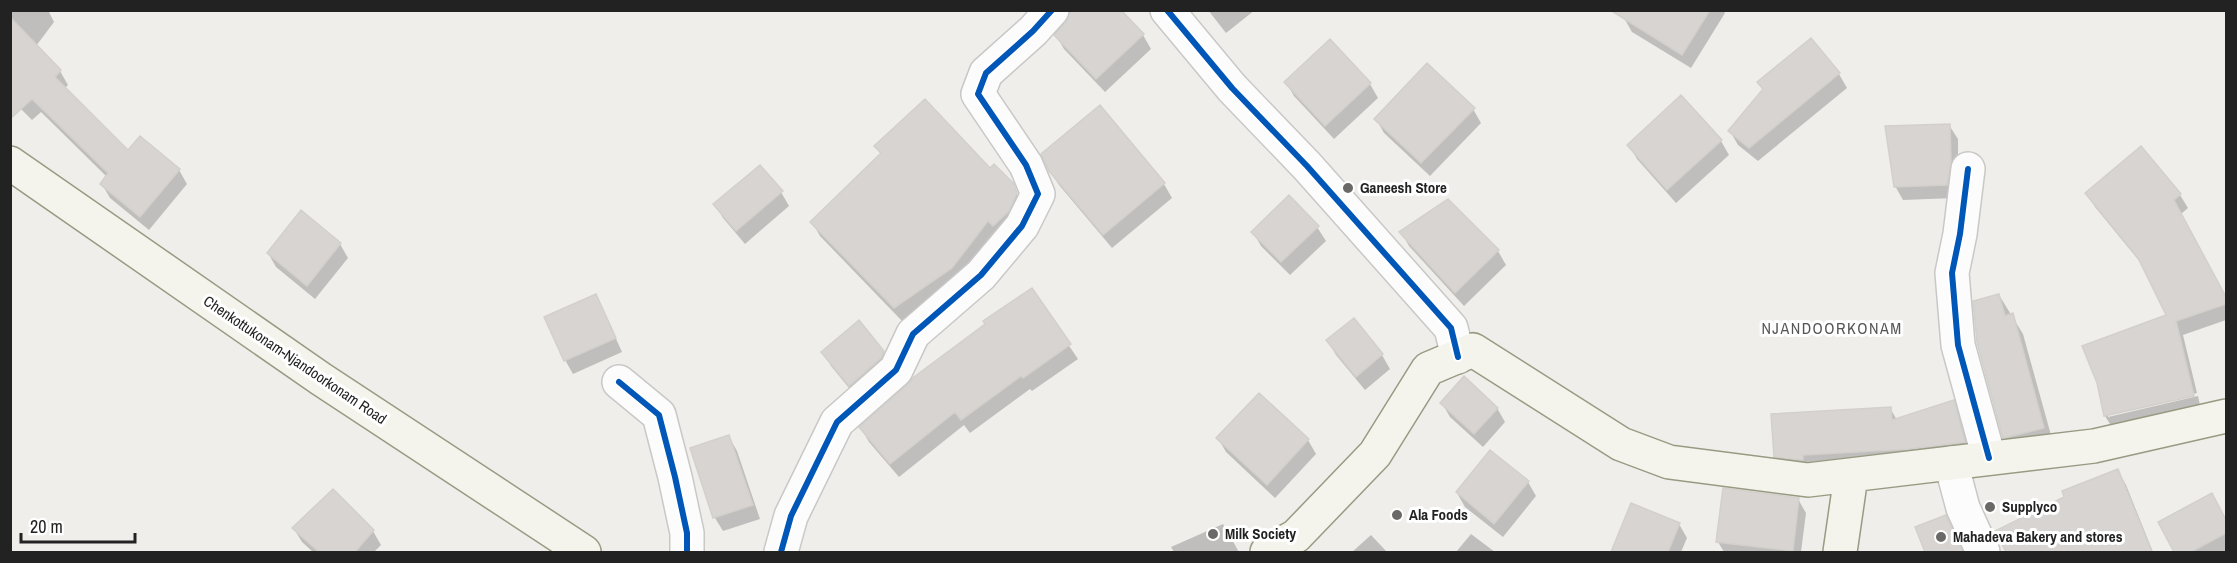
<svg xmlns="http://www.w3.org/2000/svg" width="2237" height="563" viewBox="0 0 2237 563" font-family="'Archivo Narrow',sans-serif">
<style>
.shadow{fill:#0003}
.building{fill:#d7d4d2;stroke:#d3d0cc;stroke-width:1.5}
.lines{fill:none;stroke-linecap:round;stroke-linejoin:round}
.street-casing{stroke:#c9c8c7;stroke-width:36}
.secondary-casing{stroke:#999a82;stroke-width:36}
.street{stroke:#fdfcfc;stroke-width:33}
.secondary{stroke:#f4f4ed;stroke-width:33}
.cycleway-casing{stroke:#fff;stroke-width:10}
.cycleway{stroke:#0057b8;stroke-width:6}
.poi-dot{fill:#6a6968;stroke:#fff;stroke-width:2}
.labels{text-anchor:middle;stroke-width:6;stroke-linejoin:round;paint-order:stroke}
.poi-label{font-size:15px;font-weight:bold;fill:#222;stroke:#fff;text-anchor:start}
.street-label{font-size:15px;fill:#222;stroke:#fff}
.neighbourhood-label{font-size:16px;letter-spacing:1.5px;fill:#555;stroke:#fff}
</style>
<rect width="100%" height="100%" fill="#f0eeeb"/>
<path class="shadow" d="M10,10H48L54,22L36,46L60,71L68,85L65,88L128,152L179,170L187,184L149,230L110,198L102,184L107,177L41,112L32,120L10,98Z
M1119,10L1143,35L1151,49L1105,92L1064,49L1056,35Z
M1208,10H1255L1226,33Z
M1629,10H1723L1725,13L1691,68L1632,32L1624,18Z
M1839,74L1847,88L1758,161L1738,145L1730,131L1764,90L1759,83Z
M1286,82L1370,84L1378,98L1334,139L1294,96Z
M1100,107L1164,184L1172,198L1112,248L1059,185L1050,171Z
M1473,109L1481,123L1430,176L1384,133L1376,119Z
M1949,125L1958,139V178L1955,198L1903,200L1895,186Z
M1721,141L1729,155L1676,203L1637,159L1629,145Z
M876,146L990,171L1012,184L1024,208L960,282L903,322L820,236L812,222L881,155Z
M781,192L789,206L745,244L723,218L715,204Z
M2087,193L2180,195L2188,208L2181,214L2226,299V320L2183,335L2197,393L2108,414V417L2198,396L2201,410L2113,429L2105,416L2168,316L2145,268L2095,207Z
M1448,201L1498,251L1506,265L1464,306L1409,246L1401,232Z
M301,213L340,244L348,258L315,299L276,267L268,253Z
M1317,227L1326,241L1290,275L1261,246L1253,232Z
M1031,290L1078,359L1032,391L1030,389L970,433L964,425L899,477L869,442L861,428Z
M1999,295L2023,334L2054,446L2015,456L2004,437Z
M603,310L622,352L573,374L565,360Z
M1354,320L1382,355L1390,369L1365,390L1336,355L1328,341Z
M823,352H883L891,366L858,399L831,366Z
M1953,402L1961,416L1972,456L1784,470L1776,456L1890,408L1897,420Z
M1442,403L1497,408L1505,422L1483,447L1450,417Z
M729,437L737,451L760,519L723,531L715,518L692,449Z
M1218,438L1308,440L1316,454L1275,498L1226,452Z
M2118,471L2126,485L2153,552H2008L1997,531Z
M1528,482L1536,496L1503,537L1465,507L1457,493Z
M2211,495L2226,522V551L2176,552L2160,522Z
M1798,499L1806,513L1801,552H1724L1718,542Z
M1632,505L1679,524L1687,538L1681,552H1613Z
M1223,524L1239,552H1174L1171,547Z
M294,529L373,531L381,545L374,552H313L302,542Z
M1471,534L1495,552H1456Z
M1371,535L1387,552H1352Z"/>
<path class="building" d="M1070,10H1121L1144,34L1096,79L1054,35L1066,22Z
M1610,10H1710L1682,55Z
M10,17L61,70L55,77L128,150L140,136L180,169L140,217L100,184L108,173L32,99L10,119Z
M1811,38L1840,73L1749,148L1728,131L1763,89L1757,82Z
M1330,39L1371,83L1325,126L1284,82Z
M1427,63L1475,108L1421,163L1374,119Z
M1681,95L1722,140L1667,190L1627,145Z
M925,99L990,168L994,164L1013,183L1017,193L1009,211L993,226L988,221L952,268L894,308L810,222L881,153L874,146Z
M1100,105L1165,183L1103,235L1049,171L1041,154Z
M1950,124L1951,163L1947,185L1894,187L1885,126Z
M2141,146L2181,194L2174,200L2226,297V304L2176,321L2194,396L2104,416L2097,383L2082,346L2166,315L2138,258L2085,193Z
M760,165L783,191L736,231L713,204Z
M1289,195L1319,226L1281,262L1251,232Z
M1448,199L1499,250L1455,293L1399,232Z
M301,210L341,243L307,286L267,253Z
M1032,288L1071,344L1023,378L1021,376L961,420L955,412L890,464L859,427L908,384L914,377L985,324L983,321Z
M596,294L616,338L564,361L544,317Z
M1999,294L2005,316L2013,313L2044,428L2003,438L1977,342L1973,301Z
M1354,318L1383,354L1356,377L1326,340Z
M859,320L884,351L881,358L849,386L821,352Z
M1464,376L1498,408L1474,434L1440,403Z
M1259,393L1309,439L1267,485L1216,438Z
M1954,400L1965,442L1909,449L1803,455V460L1774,457L1771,414L1891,407L1892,420Z
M729,435L753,505L713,518L690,448Z
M1490,450L1529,481L1494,524L1456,492Z
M2118,469L2152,552H2006L1995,531L2064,497L2062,491Z
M1723,488L1799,498L1793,551L1716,542Z
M333,489L374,530L355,552H319L292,528Z
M2212,493L2226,520V533L2191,552H2174L2158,522Z
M1631,503L1680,523L1668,552H1611Z
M1946,515L1963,552H1925L1915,527Z"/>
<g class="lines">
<defs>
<path id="street" d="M1167,10L1232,88L1307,166L1451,328L1458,357
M1968,169L1960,234L1952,273L1958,345L1989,458
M619,382L659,415L675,477L687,533V552
M1951,463L1963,508L1983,552
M781,552L791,516L837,422L896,370L913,334L981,275L1022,226L1038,194L1026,165L978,94L986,73L1033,31L1052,10"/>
<path id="secondary" d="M10,163L321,379L584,552
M1267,552L1296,536L1375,454L1428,369L1473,350L1621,444L1669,462L1808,480L2094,446L2226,416
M1840,552L1851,476"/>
</defs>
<use href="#street" class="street-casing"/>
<use href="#secondary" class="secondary-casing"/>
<use href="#street" class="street"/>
<use href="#secondary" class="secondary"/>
<defs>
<path id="cycleway" d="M1167,10L1232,88L1307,166L1451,328L1458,357
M1968,169L1960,234L1952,273L1958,345L1989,458
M619,382L659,415L675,477L687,533V552
M781,552L791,516L837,422L896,370L913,334L981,275L1022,226L1038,194L1026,165L978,94L986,73L1033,31L1052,10"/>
</defs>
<use href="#cycleway" class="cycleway-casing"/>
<use href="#cycleway" class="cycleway"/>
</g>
<g class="poi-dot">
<circle cx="1348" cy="188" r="6"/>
<circle cx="1990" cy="507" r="6"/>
<circle cx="1397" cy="515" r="6"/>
<circle cx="1213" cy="534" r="6"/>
<circle cx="1941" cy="537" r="6"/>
</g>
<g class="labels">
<g class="poi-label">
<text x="1360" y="193">Ganeesh Store</text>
<text x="2002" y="512">Supplyco</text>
<text x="1409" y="520">Ala Foods</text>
<text x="1225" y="539">Milk Society</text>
<text x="1953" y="542">Mahadeva Bakery and stores</text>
</g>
<g class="street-label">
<text transform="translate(295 360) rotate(34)" y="5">Chenkottukonam-Njandoorkonam Road</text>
</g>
<g class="neighbourhood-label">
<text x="1832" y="334">NJANDOORKONAM</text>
</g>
</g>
<rect width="2237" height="563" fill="none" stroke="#222222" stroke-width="24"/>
<path d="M21 533v9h114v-9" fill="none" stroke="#222222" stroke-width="3"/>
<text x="30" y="533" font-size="18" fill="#222222" stroke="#ffffff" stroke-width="4.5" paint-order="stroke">20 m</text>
</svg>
